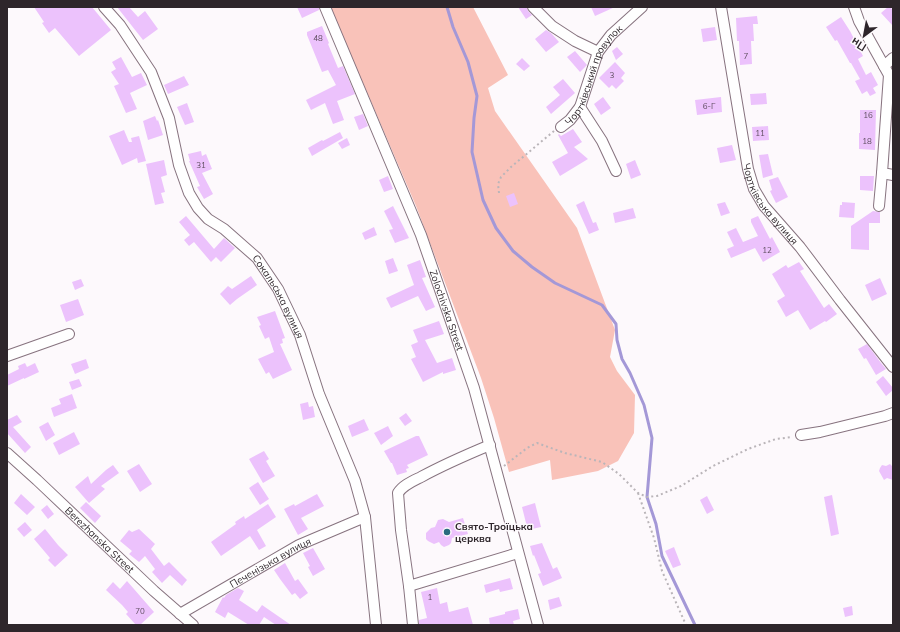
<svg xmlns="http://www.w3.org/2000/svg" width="900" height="632" viewBox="0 0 900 632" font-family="Mulish,sans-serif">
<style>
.green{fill:#f9c2b9}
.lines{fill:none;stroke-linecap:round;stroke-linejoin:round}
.stream{stroke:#a498d7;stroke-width:3}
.building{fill:#ecc2fc}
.minor-casing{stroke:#87737f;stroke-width:12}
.path{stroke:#bab5b9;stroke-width:2;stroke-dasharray:2 3;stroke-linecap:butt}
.minor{stroke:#fff;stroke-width:10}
.poi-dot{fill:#296b7e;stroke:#fdf9fc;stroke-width:1.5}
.labels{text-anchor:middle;stroke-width:3;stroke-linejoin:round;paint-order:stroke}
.number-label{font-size:8px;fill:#5e4d5f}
.street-label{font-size:10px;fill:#2e262b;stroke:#fdf9fc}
.poi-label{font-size:10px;font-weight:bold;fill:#2e262b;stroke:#fdf9fc;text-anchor:start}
</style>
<rect width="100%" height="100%" fill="#fdf9fc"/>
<path class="green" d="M323,7H473L508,75L488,88L495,111L577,228L615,330L610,357L617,371L635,395L634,433L618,461L598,471L552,480L550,460L509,472L494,418L481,378L416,206L363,83L344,55Z"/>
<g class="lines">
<path class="stream" d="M447,7L453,27L468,62L477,96L474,118L472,152L483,200L496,228L513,251L532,267L555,283L602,305L616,324L617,340L622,359L630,373L644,405L652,438L647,497L656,524L662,556L695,625"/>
</g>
<path class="building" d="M34,7H92L111,30L79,56L55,28L49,33L42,23L44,22Z
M117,7H129L138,17L145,11L158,29L143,40Z
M297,7H319V10L302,18Z
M518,7H527L528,11L532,15L526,19Z
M591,7H615L595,16Z
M888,7H890L893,10V26L881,13Z
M757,16L758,24H753L754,41H751L752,64L740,65L739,41H737L736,18Z
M841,17L850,31L863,56L858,59L866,75L871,72L878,85L873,88L876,93L870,96L867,91L862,94L855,81L860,79L851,63H850L837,40L835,41L826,27Z
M322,26L329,43L328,44L338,68L343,66L355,94L337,101L344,120L333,124L325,103L311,110L306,100L336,85L328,70L322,72L307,35V32Z
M715,27L717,40L703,42L701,29Z
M546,30L551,33L559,42L546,52L535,39Z
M617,47L623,54L616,60L612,51Z
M575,51L587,65L580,72L567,57Z
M121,57L132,77L141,73L147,85L130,93L137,109L126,113L114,86L119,84L111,72L116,69L112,62Z
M522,58L530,66L524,71L516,64Z
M615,62L625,73L621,78L624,81L616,89L612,85L609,88L599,78Z
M184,76L189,85L168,94L164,85Z
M563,79L575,93L551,114L546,107L560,95L553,87Z
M766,93L767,104L751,105L750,94Z
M603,97L611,108L601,115L594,104Z
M721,97L722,112L697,115L695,100Z
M187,103L194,122L185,125L177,107Z
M860,110H876L875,150L859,149V133H860Z
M363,114L368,126L359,130L354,117Z
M155,116L157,121L158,120L163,135L148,140L143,121Z
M768,126L769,140L753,141L752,127Z
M573,129L582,142L574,147L588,159L560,176L552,162L568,153L558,135L559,134L561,136Z
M124,130L129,142H132L131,138L139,136L146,161L138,163L137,158L122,165L109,136Z
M340,132L343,138L312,156L308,148L322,140L323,141Z
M347,138L350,145L342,149L338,143Z
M732,145L736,160L720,163L717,148Z
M201,151L202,156L206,154L212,169L202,173L213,194L204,199L197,187L200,186L189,161H190L188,154Z
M768,154L773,175L763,178L759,155Z
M164,160L167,175L161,177L165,192L161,193L164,203L155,205L146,164Z
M635,160L641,175L631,179L626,164Z
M388,176L393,189L384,192L379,180Z
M860,176H874L873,191L860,190Z
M778,177L788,197L776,203L770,191L772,190L769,180Z
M514,193L518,204L510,207L506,196Z
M584,201L593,223L596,222L599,230L589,234L576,205Z
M725,202L730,213L721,216L717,204Z
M842,202L855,203L854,218L839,217L840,205H842Z
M393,206L409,238L395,243L389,230L393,229L384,211Z
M633,208L636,218L615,223L613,213Z
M873,211L880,212V223H869V250L851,249V226Z
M186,216L214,249L224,238L235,248L221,262L216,257L211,262L194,242L189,246L184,240L190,235L179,222Z
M758,216L770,239L772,237L780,252L763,262L755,248L731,258L727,249L734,246L727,232L736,228L743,242L758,236L751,222V219Z
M374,227L377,235L365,240L362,233Z
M393,258L398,271L389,274L385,261Z
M420,260L426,277L422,278L435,307L426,311L418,296L391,308L386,298L414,285L407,265Z
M799,262L804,269L800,271L824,308L829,304L837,314L826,322L825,321L810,330L798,310L786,317L777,301L785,296L772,274L786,265L788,268Z
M251,276L257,285L237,299L230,305L220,294L228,286L232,289Z
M880,278L887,294L872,301L865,285Z
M81,279L84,286L75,290L72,282Z
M78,299L84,315L66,322L60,305Z
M275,311L285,338L282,339L283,343L280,344L292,370L273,379L269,372L266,374L258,359L274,352L269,337L265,339L259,326L261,325L257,317Z
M439,321L444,334L425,340L437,363L452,358L456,370L443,374V372L423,382L411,359L416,357L411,345L418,342L413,330Z
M867,344L881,363L886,369L876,375L866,358L864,359L858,349Z
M86,359L89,368L75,374L71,364Z
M25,363L27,367L35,363L39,372L24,379V378L7,386V375L19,369L18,366Z
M883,376L893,388V390L886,396L876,382Z
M79,379L82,386L72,390L69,382Z
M72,394L77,408L54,417L51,408L61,404L59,399Z
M308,402L309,407L313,406L315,417L303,420L300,404Z
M406,413L412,421L405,426L399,418Z
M17,415L22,422L13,427L31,447L25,453L7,433V420Z
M364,419L369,430L352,437L348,426Z
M48,422L55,435L46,441L39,427Z
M388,426L393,436L381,445L374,433Z
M74,432L80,444L59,455L53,443Z
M416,436H419L428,455L407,465L409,468L406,469L407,472L397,475L392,463H391L384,451Z
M264,451L269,459L266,461L275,476L263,483L249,459Z
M139,464L152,484L140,492L127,471Z
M890,464L893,467V480L887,478L884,480L879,471L880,468L882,465L886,466Z
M113,465L119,473L101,486L105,489L89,503L75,487L88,476L91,484L106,470Z
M258,482L269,499L260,505L249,488Z
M21,494L35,507L27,515L14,503Z
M317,494L324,506L301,518L308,529L298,535L284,509L294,504L295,506Z
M832,495L839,534L831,536L824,497Z
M707,496L714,510L707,514L700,500Z
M86,502L101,516L95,523L80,508Z
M535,503L541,527L532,529V526L527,527L522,507Z
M268,504L276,517L257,530L266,546L259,550L250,536L221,556L211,542L236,524L235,522L244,516L245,519Z
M47,505L54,514L48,519L41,510Z
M463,518L468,534L452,538L451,543L449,545L444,547L441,545L439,542L434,544L428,541L426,539V533L431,528L435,527L438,520L443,519L449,522Z
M25,522L32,530L24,537L17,529Z
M45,529L58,545L68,555L55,567L48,560L50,558L34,539Z
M139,529L155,544L151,549L164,566L169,562L187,580L182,586L170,575L162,583L152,572L155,569L145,556L139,562L129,554L132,551L120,541L129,530L132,532Z
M542,543L553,569L557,567L562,578L543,586L538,574L541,573L534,555L533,556L530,546Z
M674,547L681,565L673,568L665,551Z
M313,548L325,569L313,576L308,567L310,566L303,553Z
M285,563L295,581L298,579L308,593L300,599L295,593L292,595L280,579L274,570Z
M510,578L513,589L500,592L499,589L486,593L484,585Z
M127,581L154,612L140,625H136L126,614L128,612L122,605L106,590L113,582L120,589Z
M238,588L244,591L239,600L257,612L262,605L291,625H276L264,617L259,625H249L228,612L225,618L215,612L223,597L224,598L226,595Z
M437,588L440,604L447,602L449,612L468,607L473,625H419V620L427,618L421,592Z
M559,597L562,606L550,610L548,600Z
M852,606L853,615L845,617L843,608Z
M518,609L520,619L513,621L514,625H490L489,618L505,614V612Z"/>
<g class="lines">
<defs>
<g id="minor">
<path id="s1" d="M104,7L120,25L151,72L169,118L179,165L189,193L198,208L208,219L224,229L257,258L278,289L300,335L319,394L355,481L365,517L376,625"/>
<path id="s2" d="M325,7L421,235L474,388L538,625"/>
<path d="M533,7L552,26L575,41L598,52"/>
<path id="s3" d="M721,7L748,169L754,189L764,206L800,247L840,300L893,367"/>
<path d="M854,7L859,21L889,75L882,173L893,175"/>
<path d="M884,66L893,58"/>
<path d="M580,107L602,141L616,171"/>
<path id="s4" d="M561,127L570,120L580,107L598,52L611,35L642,7"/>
<path d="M879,206L882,173"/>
<path d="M7,356L69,334"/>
<path d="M801,435L820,432L885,416L893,413"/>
<path id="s5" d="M7,453L37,480L154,591L193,625"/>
<path d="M409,586L518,553"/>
<path id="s6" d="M180,614L299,545L365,517"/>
<path d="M413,625L409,586L401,530L398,493C403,485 413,481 421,477C443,465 466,455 490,445"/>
</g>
</defs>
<use href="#minor" class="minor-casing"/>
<path class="path" d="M499,193L498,184L501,177L511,167L554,131
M504,466L527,448L537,443L565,453L602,462L619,474L638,493L647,497L657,496L681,486L713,466L748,449L776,439L792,437
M638,493L654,538L662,571L686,625"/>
<use href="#minor" class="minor"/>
</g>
<circle class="poi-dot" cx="447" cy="532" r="4"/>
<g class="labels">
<g class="number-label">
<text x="318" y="41">48</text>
<text x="746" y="59">7</text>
<text x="612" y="78">3</text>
<text x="709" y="109">6-Г</text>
<text x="868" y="118">16</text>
<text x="760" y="136">11</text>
<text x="867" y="144">18</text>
<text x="201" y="168">31</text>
<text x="767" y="253">12</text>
<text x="430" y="600">1</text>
<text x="140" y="614">70</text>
</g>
<g class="street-label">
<text dy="4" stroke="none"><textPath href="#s4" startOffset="63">Чортківський провулок</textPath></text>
<text dy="4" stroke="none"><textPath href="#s3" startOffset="206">Чортківська вулиця</textPath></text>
<text dy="4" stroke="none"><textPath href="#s1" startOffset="347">Сокальська вулиця</textPath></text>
<text dy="4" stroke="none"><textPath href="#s2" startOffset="327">Zolochivska Street</textPath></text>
<text dy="4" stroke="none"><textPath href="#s5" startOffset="127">Berezhanska Street</textPath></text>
<text dy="4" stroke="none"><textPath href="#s6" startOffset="104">Печенізька вулиця</textPath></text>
</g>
<g class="poi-label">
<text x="455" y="530">Свято-Троїцька<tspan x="455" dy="12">церква</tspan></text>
</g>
</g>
<rect width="900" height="632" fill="none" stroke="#2e262b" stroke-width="16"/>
<g transform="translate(864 36) rotate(212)" stroke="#fdf9fc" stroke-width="3" paint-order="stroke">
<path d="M0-3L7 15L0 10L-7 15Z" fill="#2e262b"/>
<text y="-6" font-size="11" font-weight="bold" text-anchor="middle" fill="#2e262b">Пн</text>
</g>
</svg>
